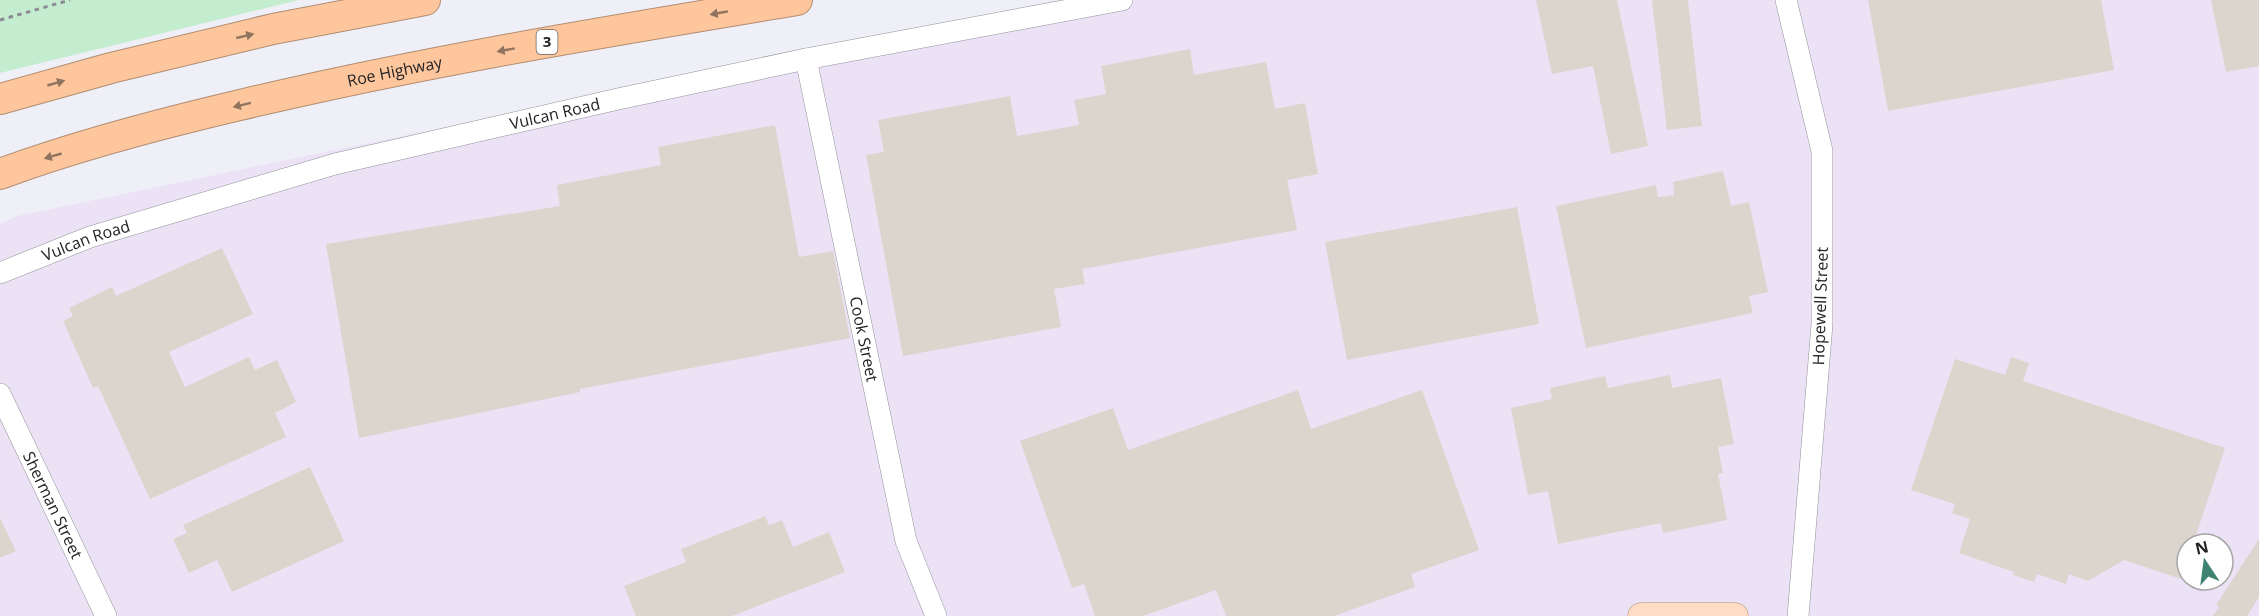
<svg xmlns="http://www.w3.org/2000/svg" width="2259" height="616" viewBox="0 0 2259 616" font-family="'Open Sans',sans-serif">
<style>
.industrial{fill:#ece2f6;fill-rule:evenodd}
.green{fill:#c4edd0}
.building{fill:#dbd5ce}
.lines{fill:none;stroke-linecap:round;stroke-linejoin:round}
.minor-casing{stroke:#92929a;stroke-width:22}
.major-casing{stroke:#b18d72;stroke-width:27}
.highway-casing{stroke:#b18d72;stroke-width:32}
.path{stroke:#8b8b91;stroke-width:3;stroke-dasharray:4.5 4.5;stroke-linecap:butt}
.minor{stroke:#fff;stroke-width:21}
.major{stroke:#feddc4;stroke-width:26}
.highway{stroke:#fec69c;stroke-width:30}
.oneway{fill:#907460}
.labels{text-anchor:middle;stroke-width:4.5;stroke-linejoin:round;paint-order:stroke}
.shield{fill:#fefefe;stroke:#646466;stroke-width:1.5}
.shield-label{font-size:15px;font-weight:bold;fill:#222225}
.street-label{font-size:16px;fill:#222225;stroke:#fefefe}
</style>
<rect width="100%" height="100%" fill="#efeff8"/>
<path class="industrial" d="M1058,0H2259V616H0V224L17,216ZM2187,544H2223V580H2187Z"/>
<path class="green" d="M0,0H299L0,73Z"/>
<path class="building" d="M1536,0H1617L1648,146L1611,154L1593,66L1552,74Z
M1652,0H1688L1702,126L1667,130Z
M1868,0H2101L2114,70L1888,111Z
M2211,0H2259V66L2226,72Z
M1190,49L1194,75L1266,62L1275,109L1305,103L1318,174L1287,180L1297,230L1082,269L1085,284L1054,289L1061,327L903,356L866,155L884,152L878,120L1010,96L1017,136L1079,125L1074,100L1106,94L1101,66Z
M775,125L799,257L833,251L850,338L580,389V392L359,438L326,244L560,206L557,185L661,165L658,147Z
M1723,171L1731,206L1749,202L1768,292L1749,296L1753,313L1586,348L1556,206L1656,185L1658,197L1674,195L1673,182Z
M1517,207L1539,324L1347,360L1325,242Z
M222,248L253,314L169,352L185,387L249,357L255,370L277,360L296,402L275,413L286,437L150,499L98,386L93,388L63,321L73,316L69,308L112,287L116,296Z
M2011,357L2029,363L2023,381L2225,448L2193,544H2187V560L2181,579L2124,560L2088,581L2069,574L2066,584L2037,574L2034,582L2013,575L2014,572L1959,553L1970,519L1952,513L1955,504L1911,490L1955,359L2005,375Z
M1670,375L1672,388L1721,378L1734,444L1718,447L1723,473L1718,474L1727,520L1663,533L1661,523L1558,544L1548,491L1528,495L1511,408L1552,399L1550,388L1605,376L1608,388Z
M1298,390L1311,429L1422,390L1479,550L1411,574L1415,587L1334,616H1226L1216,590L1143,616H1095L1084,584L1072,588L1020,441L1113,408L1128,450Z
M310,467L344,541L232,592L217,560L189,573L173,539L187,533L183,525Z
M765,516L769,525L782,520L793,547L829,532L845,572L732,616H636L624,586L686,562L681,549Z
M0,518L16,551L0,558Z
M2259,539V597L2247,616H2213L2219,607L2216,605Z"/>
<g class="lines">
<defs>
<g id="minor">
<path d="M1786,0L1822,151V324L1798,616"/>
<path id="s1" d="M806,59L906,541L936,616"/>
<path id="s2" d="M0,273L90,237L335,164L618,99L806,59L1122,0"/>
<path id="s3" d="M0,394L106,616"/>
</g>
<path id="major" d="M1641,616H1735"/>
<g id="highway">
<path d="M0,99L111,68L273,29L425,0"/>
<path id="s4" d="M0,174C78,145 159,124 240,105C424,61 611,31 797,0"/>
</g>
</defs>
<use href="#minor" class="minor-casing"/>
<use href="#major" class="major-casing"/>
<use href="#highway" class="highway-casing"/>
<path class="path" d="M0,20L70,0"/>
<use href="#minor" class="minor"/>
<use href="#major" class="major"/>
<use href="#highway" class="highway"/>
</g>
<defs><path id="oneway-solid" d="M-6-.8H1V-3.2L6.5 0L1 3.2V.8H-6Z" transform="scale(1.5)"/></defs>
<g class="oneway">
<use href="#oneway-solid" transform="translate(719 13) rotate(170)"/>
<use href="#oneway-solid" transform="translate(245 36) rotate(-13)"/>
<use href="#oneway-solid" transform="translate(506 50) rotate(170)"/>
<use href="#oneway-solid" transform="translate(56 83) rotate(-16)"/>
<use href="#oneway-solid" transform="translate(242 105) rotate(166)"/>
<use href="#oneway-solid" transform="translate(53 156) rotate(164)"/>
</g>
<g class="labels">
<rect class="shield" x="536.5" y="30" width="21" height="24" rx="4.5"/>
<g class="shield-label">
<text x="547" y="47">3</text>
</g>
<g class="street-label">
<text dy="6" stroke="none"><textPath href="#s4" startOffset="408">Roe Highway</textPath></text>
<text dy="6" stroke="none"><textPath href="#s2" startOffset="578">Vulcan Road</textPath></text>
<text dy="6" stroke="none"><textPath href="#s2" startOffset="92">Vulcan Road</textPath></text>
<text transform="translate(1820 306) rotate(-88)" y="6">Hopewell Street</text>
<text dy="6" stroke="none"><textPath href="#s1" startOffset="286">Cook Street</textPath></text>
<text dy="6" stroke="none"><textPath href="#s3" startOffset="123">Sherman Street</textPath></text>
</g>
</g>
<g transform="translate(2205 562) rotate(347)"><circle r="28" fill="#fefefe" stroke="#a6a6a7" stroke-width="1.5"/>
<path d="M0-4.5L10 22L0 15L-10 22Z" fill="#418373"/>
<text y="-9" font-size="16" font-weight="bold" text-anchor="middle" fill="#222225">N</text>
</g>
</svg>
